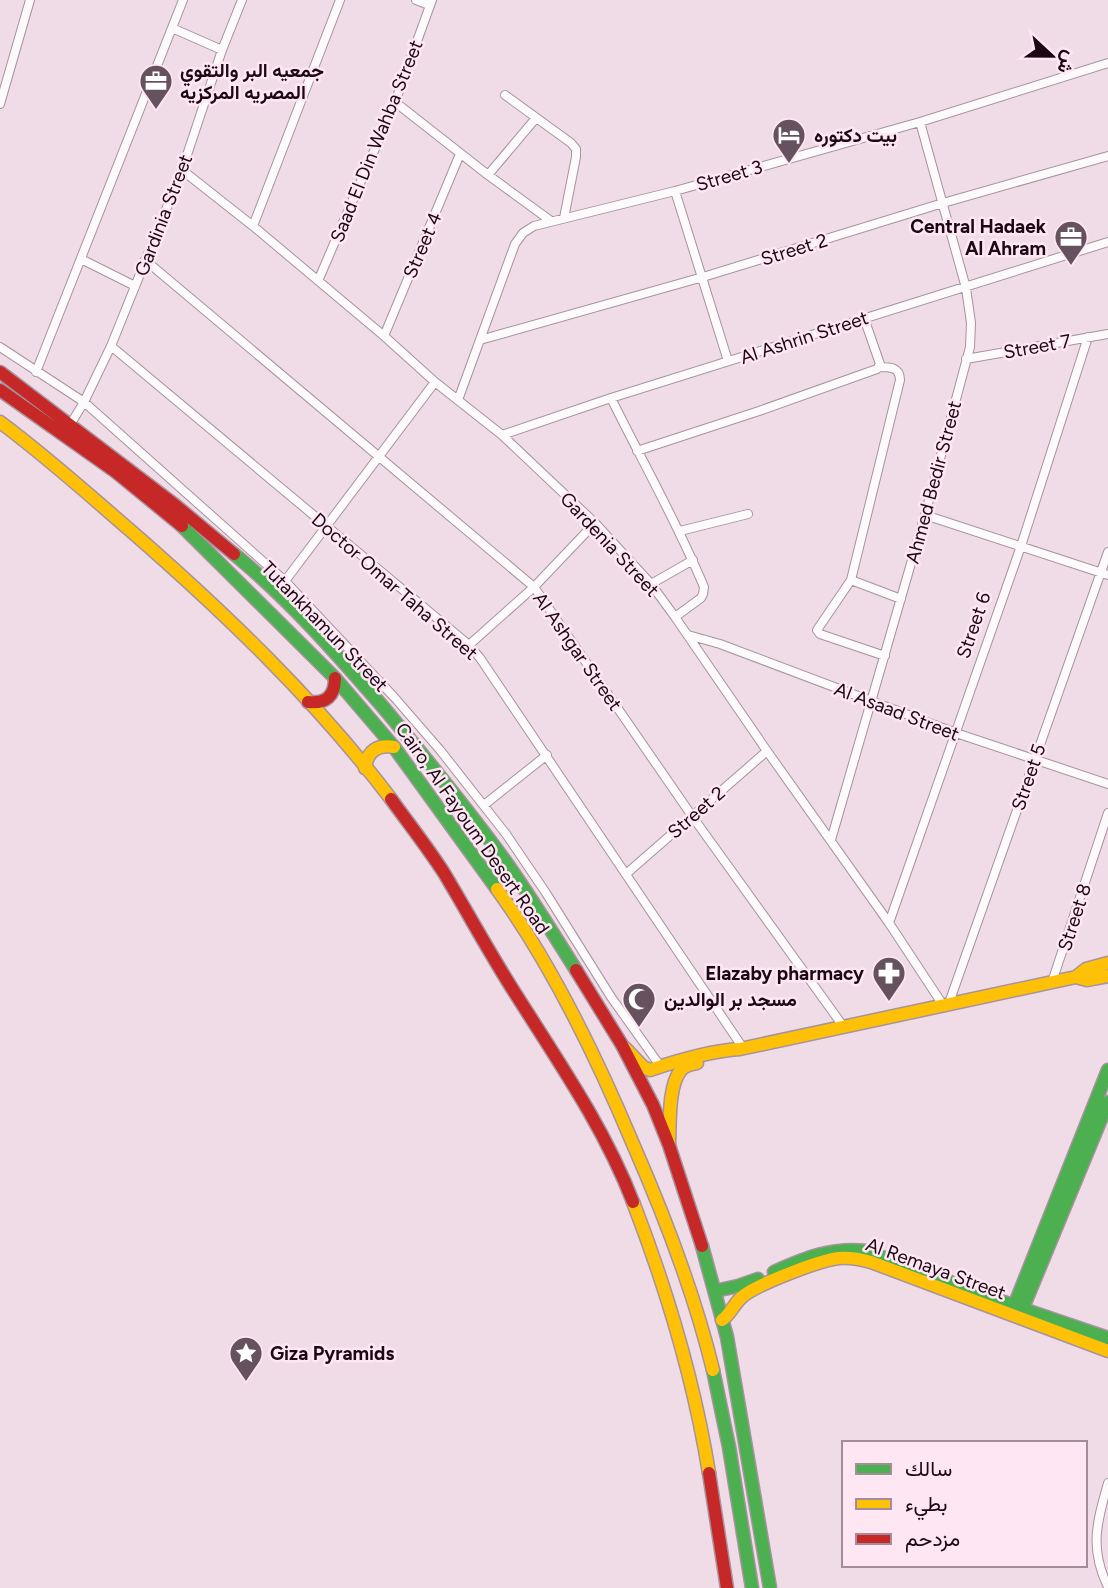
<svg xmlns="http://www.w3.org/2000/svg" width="1108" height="1588" viewBox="0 0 1108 1588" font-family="Figtree,Vazirmatn,sans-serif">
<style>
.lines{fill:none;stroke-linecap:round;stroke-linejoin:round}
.street-casing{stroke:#a6939e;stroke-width:10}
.fast-casing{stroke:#a6939e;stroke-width:15}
.slow-casing{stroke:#a6939e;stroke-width:15}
.jam-casing{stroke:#a6939e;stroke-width:15}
.street{stroke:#fdfafb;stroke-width:8}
.fast{stroke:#4caf50;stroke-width:12}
.slow{stroke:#ffc107;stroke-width:12}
.jam{stroke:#c62828;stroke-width:12}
.labels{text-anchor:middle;stroke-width:5;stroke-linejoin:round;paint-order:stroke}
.poi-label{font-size:19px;font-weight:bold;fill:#1b0814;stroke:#fee6f3;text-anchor:start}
.street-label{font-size:19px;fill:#1b0814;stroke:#fee6f3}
</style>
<rect width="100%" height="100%" fill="#f0dce7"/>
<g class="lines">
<defs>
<path id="street" d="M416,0L429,5
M172,28L222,50
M505,95L571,143L576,149V157L564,218
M395,102L488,175L551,221
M0,104L30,0
M182,170L253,226L384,336L435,382L502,435L595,523L651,584L675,617L767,751L889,923L943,1005
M488,175L536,118
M675,191L728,361
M253,226L340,0
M81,259L135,286
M145,260L534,587L692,816L843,1026
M318,281L395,102L432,0
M384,336L460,154
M480,340L703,277L943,203L1108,156
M111,346L469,645L480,658L743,1048
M0,347L84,402L285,581L394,697L440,750L506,834L546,893L611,997L661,1067
M966,359L1108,334
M879,367C890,367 900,367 900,380L851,580L817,630L820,634L885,656
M36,372L183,0
M611,398C642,461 677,522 704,587L703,594L701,598L675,617
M458,400L515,244L523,233L534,226L675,191L920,122L1108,63
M70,425L84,402L111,346L182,170L222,50L242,0
M502,435L611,398L1108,242
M637,451L759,411L877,369L880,364L864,318
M925,515L1108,575
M680,531L748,514
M851,580L901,599
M285,581L435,382
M651,584L693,560
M688,635L720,644L956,733L1108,784
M469,645L534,587L595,523
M484,805L547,755
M831,840L925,515L970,347L971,323L966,288L920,122
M626,874L767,751
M889,923L1021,546L1088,337
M1052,982L1108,813
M949,1003L1108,552
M1108,1483C1097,1522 1089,1548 1108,1587"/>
<path id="fast" d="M182,526L335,678L394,747L497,889
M234,554C289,599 337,654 383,707C424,756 465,806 503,858C529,894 552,932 576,970
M702,1246L727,1337L770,1588
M774,1272C805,1258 832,1247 866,1251L1023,1309L1108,1338
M715,1291L738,1286L758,1279
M1011,1314L1108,1070
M1020,1315L1108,1102
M713,1370L729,1447L752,1588"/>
<path id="slow" d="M0,422C46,456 88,494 131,531C225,613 316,700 391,799
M365,768C367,751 378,744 394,747
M497,889C552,965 597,1058 633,1144C665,1217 694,1292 713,1370
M1076,977L1086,969L1108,963
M625,1048L643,1067L650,1070C679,1060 709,1051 740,1049L1076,977L1087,980L1108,976
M669,1144C670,1124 668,1085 681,1070C685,1065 691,1064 697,1063
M633,1202C667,1290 694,1380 709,1473
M722,1320C731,1314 734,1303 743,1296C758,1284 820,1260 839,1258C850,1257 860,1259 871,1262L1108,1351"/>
<path id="jam" d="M0,372L175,505L234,554
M0,390L116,472L182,526
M308,702C326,704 335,696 335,678
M391,799C409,824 428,848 444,873C468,913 490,954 515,993C558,1061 604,1127 633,1202
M576,970L622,1045L653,1105L669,1145L702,1246
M709,1473L727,1588"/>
</defs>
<use href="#street" class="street-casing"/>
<use href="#fast" class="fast-casing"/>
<use href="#slow" class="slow-casing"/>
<use href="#jam" class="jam-casing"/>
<use href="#street" class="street"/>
<use href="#fast" class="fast"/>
<use href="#slow" class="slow"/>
<use href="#jam" class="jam"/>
</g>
<defs>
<symbol id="office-pin" viewBox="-11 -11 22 30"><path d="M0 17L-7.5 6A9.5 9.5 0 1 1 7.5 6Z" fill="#66525e" stroke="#fee6f3"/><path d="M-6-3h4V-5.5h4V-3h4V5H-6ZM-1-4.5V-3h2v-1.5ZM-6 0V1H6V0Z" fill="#fff"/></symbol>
<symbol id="hotel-pin" viewBox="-11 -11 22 30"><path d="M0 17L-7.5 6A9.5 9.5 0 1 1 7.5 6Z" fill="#66525e" stroke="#fee6f3"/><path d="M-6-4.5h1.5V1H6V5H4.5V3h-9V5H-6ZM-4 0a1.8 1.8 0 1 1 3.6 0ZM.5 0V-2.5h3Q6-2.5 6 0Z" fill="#fff"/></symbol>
<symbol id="pharmacy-pin" viewBox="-11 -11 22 30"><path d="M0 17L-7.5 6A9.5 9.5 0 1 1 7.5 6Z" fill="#66525e" stroke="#fee6f3"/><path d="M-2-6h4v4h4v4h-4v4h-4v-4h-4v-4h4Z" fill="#fff"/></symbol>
<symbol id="mosque-pin" viewBox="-11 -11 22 30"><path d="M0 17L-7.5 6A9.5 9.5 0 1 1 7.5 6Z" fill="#66525e" stroke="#fee6f3"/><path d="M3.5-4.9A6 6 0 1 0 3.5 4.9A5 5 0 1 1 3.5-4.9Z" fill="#fff"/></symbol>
<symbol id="sight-pin" viewBox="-11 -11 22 30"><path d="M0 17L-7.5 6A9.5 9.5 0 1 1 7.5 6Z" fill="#66525e" stroke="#fee6f3"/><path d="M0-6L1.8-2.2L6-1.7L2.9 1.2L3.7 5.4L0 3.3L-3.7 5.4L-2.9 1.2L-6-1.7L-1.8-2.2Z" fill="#fff"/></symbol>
</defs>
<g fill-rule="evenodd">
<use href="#office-pin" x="137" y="62" width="38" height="52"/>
<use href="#hotel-pin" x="770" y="116" width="38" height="52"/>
<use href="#office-pin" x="1052" y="218" width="38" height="52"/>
<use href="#pharmacy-pin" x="870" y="954" width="38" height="52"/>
<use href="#mosque-pin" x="620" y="980" width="38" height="52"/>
<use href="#sight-pin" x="227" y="1334" width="38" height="52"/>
</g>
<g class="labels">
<g class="poi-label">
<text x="180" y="77">جمعيه البر والتقوي<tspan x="180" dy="22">المصريه المركزيه</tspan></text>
<text x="814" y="142">بيت دكتوره</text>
<text x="1046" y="233" text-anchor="end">Central Hadaek<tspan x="1046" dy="22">Al Ahram</tspan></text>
<text x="864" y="980" text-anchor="end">Elazaby pharmacy</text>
<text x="664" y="1006">مسجد بر الوالدين</text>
<text x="270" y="1360">Giza Pyramids</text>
</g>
<g class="street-label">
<text transform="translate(376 141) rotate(-68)" y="7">Saad El Din Wahba Street</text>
<text transform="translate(729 175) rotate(-16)" y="7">Street 3</text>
<text transform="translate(163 215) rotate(-69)" y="7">Gardinia Street</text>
<text transform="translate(422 245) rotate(-67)" y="7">Street 4</text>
<text transform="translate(794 249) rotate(-17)" y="7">Street 2</text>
<text transform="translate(804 337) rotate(-18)" y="7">Al Ashrin Street</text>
<text transform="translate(1037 346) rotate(-10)" y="7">Street 7</text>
<text transform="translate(933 482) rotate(-75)" y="7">Ahmed Bedir Street</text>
<text transform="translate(610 544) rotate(47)" y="7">Gardenia Street</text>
<text transform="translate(395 586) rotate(41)" y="7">Doctor Omar Taha Street</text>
<text transform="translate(973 625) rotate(-71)" y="7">Street 6</text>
<text transform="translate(325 626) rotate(46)" y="7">Tutankhamun Street</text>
<text transform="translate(578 651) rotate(55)" y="7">Al Ashgar Street</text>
<text transform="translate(897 711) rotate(21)" y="7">Al Asaad Street</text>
<text transform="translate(1028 777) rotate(-71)" y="7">Street 5</text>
<text transform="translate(696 812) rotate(-41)" y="7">Street 2</text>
<text transform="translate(473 828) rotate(55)" y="7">Cairo, Al Fayoum Desert Road</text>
<text transform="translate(1074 917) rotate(-72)" y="7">Street 8</text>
<text transform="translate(936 1268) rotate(20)" y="7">Al Remaya Street</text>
</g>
</g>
<rect x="842" y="1441" width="245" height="126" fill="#fee6f3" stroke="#a38d9a" stroke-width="2"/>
<rect x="856" y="1464" width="35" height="10" fill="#4caf50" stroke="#a38d9a" stroke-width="2"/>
<text x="905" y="1476" font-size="21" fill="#1b0814">سالك</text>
<rect x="856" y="1499" width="35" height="10" fill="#ffc107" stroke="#a38d9a" stroke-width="2"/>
<text x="905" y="1511" font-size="21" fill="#1b0814">بطيء</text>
<rect x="856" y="1534" width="35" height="10" fill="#c62828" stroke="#a38d9a" stroke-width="2"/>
<text x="905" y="1546" font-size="21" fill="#1b0814">مزدحم</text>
<g transform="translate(1052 56) rotate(112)" stroke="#fee6f3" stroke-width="5" paint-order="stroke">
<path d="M0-5L12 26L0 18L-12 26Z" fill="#1b0814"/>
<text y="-10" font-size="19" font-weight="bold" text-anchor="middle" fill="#1b0814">ش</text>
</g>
</svg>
